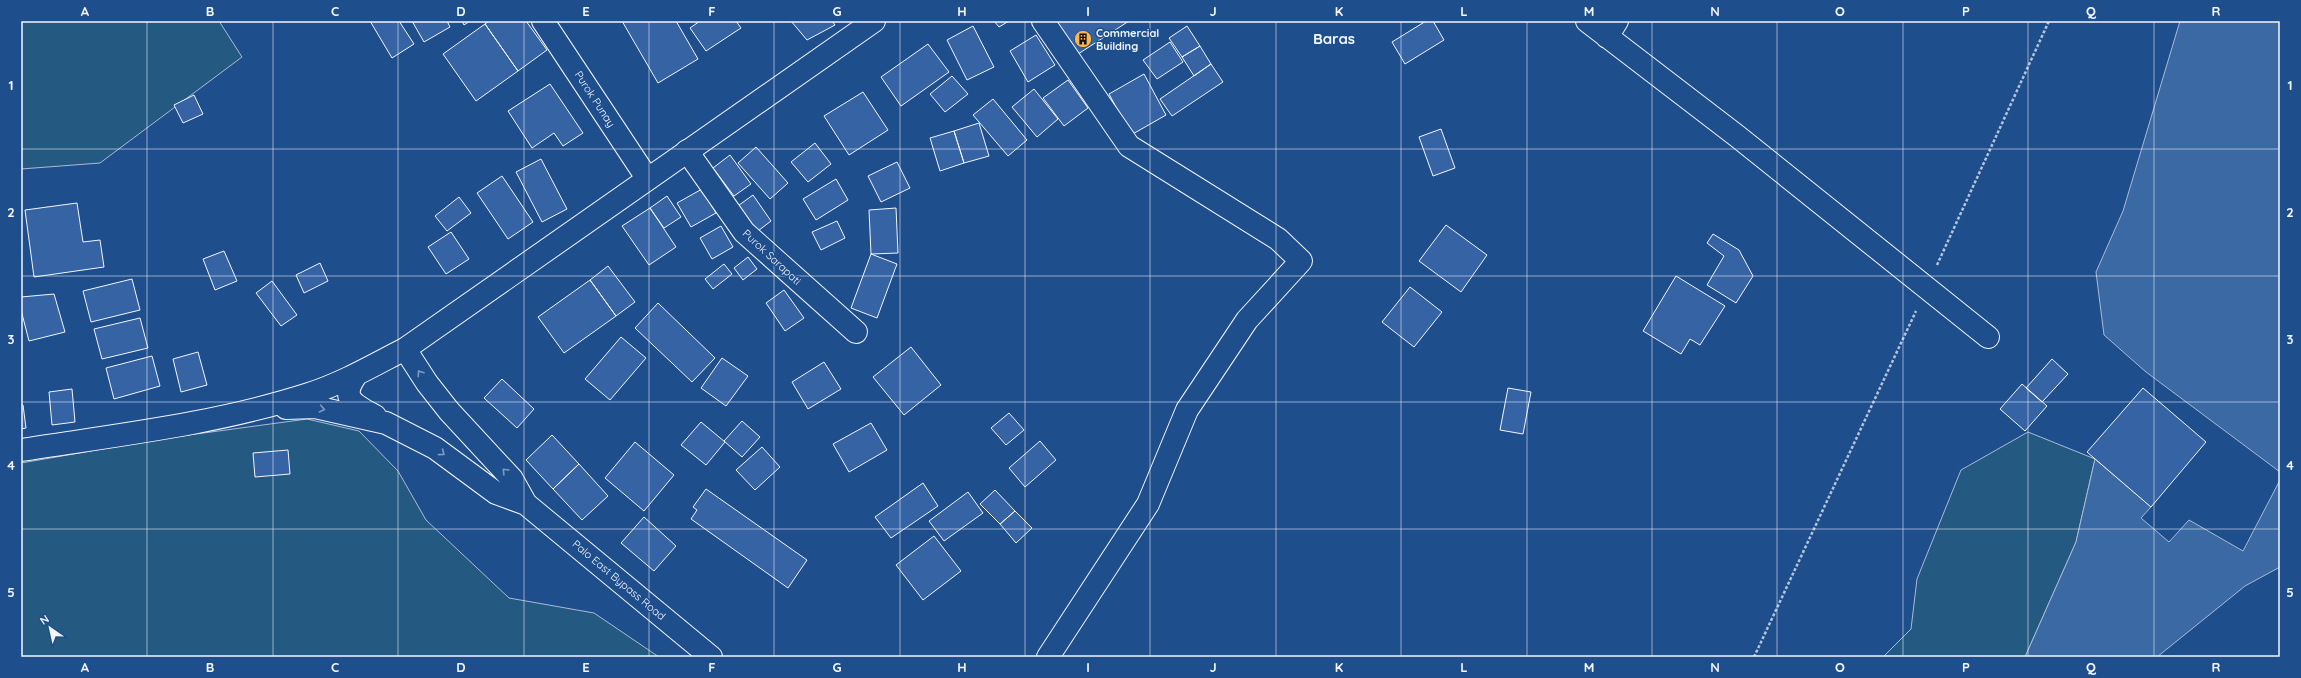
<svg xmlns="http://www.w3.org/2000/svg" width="2301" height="678" viewBox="0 0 2301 678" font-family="Quicksand,sans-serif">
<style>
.green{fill:#245a82;stroke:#a8bbd7}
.water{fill:#3b69a3;stroke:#a8bbd7}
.building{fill:#3563a3;stroke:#f2f6ff}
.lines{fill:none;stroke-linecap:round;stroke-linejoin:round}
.minor-casing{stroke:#f2f6ff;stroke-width:24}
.secondary-casing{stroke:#f2f6ff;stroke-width:24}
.path{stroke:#b3c4dc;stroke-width:2.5;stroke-dasharray:3 2;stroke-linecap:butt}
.minor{stroke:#1f4e8c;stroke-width:22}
.secondary{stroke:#1f4e8c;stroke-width:22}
.oneway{stroke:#7e9ac0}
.grid{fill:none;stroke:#f2f6ff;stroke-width:1;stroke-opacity:0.55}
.labels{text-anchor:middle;stroke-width:3;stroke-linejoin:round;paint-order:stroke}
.poi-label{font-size:11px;font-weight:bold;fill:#f2f6ff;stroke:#1f4e8c;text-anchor:start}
.street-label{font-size:11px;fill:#f2f6ff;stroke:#1f4e8c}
.district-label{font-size:15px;font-weight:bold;fill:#f2f6ff;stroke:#1f4e8c}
.neatline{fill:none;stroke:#f2f6ff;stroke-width:1.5}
.grid-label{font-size:13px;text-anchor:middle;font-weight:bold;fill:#f2f6ff}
</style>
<rect width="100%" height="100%" fill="#1f4e8c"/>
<path class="green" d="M21,21H219L242,57L100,163L21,169Z
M307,419L359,431L398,471L426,520L509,598L594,613L659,657H21V463L167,438Z
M2028,432L2095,459L2076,542L2025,657H1883L1911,629L1917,579L1961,470Z"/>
<path class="water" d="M2180,21H2280V472L2146,372L2104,335L2096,272L2123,211Z
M2095,459L2151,507L2141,518L2169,542L2189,520L2243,551L2280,480V567L2245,586L2157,657H2025L2076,542Z"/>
<path class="building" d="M370,21H399L414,44L392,58Z
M412,21H447L450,27L424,42Z
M462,21H470L464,25Z
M489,21H526L547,50L518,71L485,24Z
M622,21H676L698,59L658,83Z
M700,21H736L741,28L706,51L690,28Z
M791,21H832L835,25L807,40Z
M994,21H1009L999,27Z
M1052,21H1129L1075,56Z
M1426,21H1433L1444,40L1405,64L1392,42Z
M485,24L518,71L476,101L443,54Z
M973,26L994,67L967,80L947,40Z
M1187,26L1200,46L1182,57L1169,38Z
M1036,35L1055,65L1028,82L1010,51Z
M1170,42L1183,62L1157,79L1143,60Z
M928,44L949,72L901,106L881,77Z
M1200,46L1211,64L1194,76L1182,57Z
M1211,64L1223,82L1172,116L1160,99Z
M1144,74L1166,115L1131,135L1109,94Z
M952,76L968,94L945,112L930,94Z
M1068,80L1088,108L1064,126L1043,98Z
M550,84L583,133L563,146L554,133L532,148L508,111Z
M1034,89L1058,119L1037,137L1012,107Z
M863,92L888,130L849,155L824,116Z
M194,95L203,114L183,123L174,105Z
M993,99L1027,140L1008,156L973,115Z
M979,123L989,156L964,163L954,131Z
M1441,129L1455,168L1433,176L1419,137Z
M954,131L964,163L940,171L930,138Z
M815,143L831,164L808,182L791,162Z
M756,147L788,183L770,199L738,163Z
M730,155L751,184L734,196L713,168Z
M541,159L567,209L542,222L516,172Z
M897,162L910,188L881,202L868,176Z
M502,176L533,222L508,239L477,193Z
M836,179L848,200L816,220L803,199Z
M702,189L716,213L691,227L677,203Z
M753,195L771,221L754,234L735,208Z
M667,196L681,217L664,228L650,208Z
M459,197L471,213L447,231L435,216Z
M77,203L83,242L100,240L104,267L34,277L25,210Z
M650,208L676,247L649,265L622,226Z
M896,208L898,253L871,254L869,210Z
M837,221L845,238L821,250L812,232Z
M1446,225L1487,255L1461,292L1419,261Z
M721,226L733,247L712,259L700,238Z
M451,232L469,259L446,274L428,247Z
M1713,234L1739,250L1753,276L1736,303L1707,285L1724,256L1707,243Z
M224,251L237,281L215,290L203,259Z
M871,254L897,264L877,318L851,308Z
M748,257L757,269L743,280L734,268Z
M320,263L328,281L304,293L296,275Z
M724,264L732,274L713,289L705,279Z
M608,266L635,302L616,316L590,280Z
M1676,276L1725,306L1700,345L1690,339L1681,354L1643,331Z
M132,279L140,310L91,322L83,291Z
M590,280L616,316L564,353L538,317Z
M272,281L297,315L281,326L256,293Z
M1410,287L1442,312L1414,347L1382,322Z
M784,290L804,318L785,331L766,303Z
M54,294L65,332L29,341L21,310V297Z
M658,303L715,358L692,382L635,328Z
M140,318L148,348L102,359L94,329Z
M621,337L646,358L610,400L585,379Z
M911,347L941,385L904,415L873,377Z
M198,352L207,385L181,392L173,359Z
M152,356L160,386L114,399L106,368Z
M722,358L748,376L726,406L701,388Z
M2052,359L2068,374L2042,402L2026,388Z
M824,362L841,389L808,409L792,382Z
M502,379L534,409L517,428L484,398Z
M2022,384L2047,406L2025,431L2000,409Z
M1508,388L1531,392L1523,434L1500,430Z
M2143,388L2206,442L2151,507L2087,452Z
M72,389L75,422L52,425L49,392Z
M21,405H23L26,428L21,429Z
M1009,413L1024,430L1006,445L991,428Z
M742,421L760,437L742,457L724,441Z
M701,422L725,442L706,465L681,445Z
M871,423L887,450L849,472L833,444Z
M552,435L579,464L553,489L526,460Z
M1040,441L1056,460L1025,487L1009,468Z
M635,442L674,475L644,511L605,478Z
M762,447L780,467L755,490L736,470Z
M288,450L290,474L255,477L253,453Z
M579,464L608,496L582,520L553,489Z
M923,483L938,506L891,538L875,517Z
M706,489L807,560L788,588L691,519L697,510L693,507Z
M995,490L1015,511L1000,524L980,504Z
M968,492L983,513L944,541L929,521Z
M1015,511L1032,528L1016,543L1000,524Z
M644,517L676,546L654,571L621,543Z
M934,536L961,571L923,600L896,565Z"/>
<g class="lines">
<defs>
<path id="minor" d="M543,21L647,178
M1043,21L1129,146L1278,239L1301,261L1247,320L1187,410L1148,504L1048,657
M1587,21L1737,136L1988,337
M1607,37L1617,21
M687,151L744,232L856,332"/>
<path id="secondary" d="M405,349L427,383L449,411L512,479L526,504L711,657
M357,374C339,398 353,404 375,416
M286,408L315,407L386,423L435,448L496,493L526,504
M21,450C117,435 216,424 309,394C343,383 374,365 405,349L874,21"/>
</defs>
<use href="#minor" class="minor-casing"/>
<use href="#secondary" class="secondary-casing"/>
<path class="path" d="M1937,265L2049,21
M1754,657L1916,311"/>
<use href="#minor" class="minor"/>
<use href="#secondary" class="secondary"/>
</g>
<defs><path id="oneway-chevron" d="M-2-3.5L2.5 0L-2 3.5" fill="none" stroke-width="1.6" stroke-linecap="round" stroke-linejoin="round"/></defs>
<g class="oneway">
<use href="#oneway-chevron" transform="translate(420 373) rotate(-123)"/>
<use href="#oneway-chevron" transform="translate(322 409) rotate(12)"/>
<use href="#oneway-chevron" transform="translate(442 453) rotate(37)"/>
<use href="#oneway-chevron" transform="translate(505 471) rotate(-134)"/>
</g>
<path class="grid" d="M147,21V657M273,21V657M398,21V657M524,21V657M649,21V657M774,21V657M900,21V657M1025,21V657M1150,21V657M1276,21V657M1401,21V657M1527,21V657M1652,21V657M1777,21V657M1903,21V657M2028,21V657M2154,21V657M21,149H2280M21,276H2280M21,402H2280M21,529H2280"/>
<defs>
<symbol id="building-disc" viewBox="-11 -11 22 22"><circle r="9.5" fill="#ffb74d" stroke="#1f4e8c"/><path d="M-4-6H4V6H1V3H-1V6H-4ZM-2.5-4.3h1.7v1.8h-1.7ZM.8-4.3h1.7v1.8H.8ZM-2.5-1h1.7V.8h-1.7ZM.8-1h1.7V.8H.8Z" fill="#111"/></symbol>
</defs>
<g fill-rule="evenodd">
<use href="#building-disc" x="1073" y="29" width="20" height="20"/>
</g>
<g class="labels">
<g class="poi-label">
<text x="1096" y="37">Commercial<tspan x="1096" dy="13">Building</tspan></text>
</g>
<g class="street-label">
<text transform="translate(595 99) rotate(57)" y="4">Purok Punay</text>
<text transform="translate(772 257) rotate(43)" y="4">Purok Sarapati</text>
<text transform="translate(619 580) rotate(40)" y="4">Palo East Bypass Road</text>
</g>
<g class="district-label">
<text x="1334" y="44">Baras</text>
</g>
</g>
<rect width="2301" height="678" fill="none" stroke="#1f4e8c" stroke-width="44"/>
<g transform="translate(50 628) rotate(326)" stroke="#1f4e8c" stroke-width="3" paint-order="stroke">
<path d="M0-3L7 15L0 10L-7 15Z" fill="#f2f6ff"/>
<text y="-6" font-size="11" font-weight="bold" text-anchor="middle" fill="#f2f6ff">N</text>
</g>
<rect x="22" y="22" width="2257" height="634" class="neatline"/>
<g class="grid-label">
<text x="85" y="16">A</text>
<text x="210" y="16">B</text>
<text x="335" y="16">C</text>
<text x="461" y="16">D</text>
<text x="586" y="16">E</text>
<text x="712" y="16">F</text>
<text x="837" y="16">G</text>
<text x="962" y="16">H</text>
<text x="1088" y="16">I</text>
<text x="1213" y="16">J</text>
<text x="1339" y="16">K</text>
<text x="1464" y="16">L</text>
<text x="1589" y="16">M</text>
<text x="1715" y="16">N</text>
<text x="1840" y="16">O</text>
<text x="1966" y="16">P</text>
<text x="2091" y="16">Q</text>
<text x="2216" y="16">R</text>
<text x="11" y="90">1</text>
<text x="2290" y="90">1</text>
<text x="11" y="217">2</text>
<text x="2290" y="217">2</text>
<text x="11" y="344">3</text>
<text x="2290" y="344">3</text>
<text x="11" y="470">4</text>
<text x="2290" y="470">4</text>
<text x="11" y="597">5</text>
<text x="2290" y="597">5</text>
<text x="85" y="672">A</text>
<text x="210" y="672">B</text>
<text x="335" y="672">C</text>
<text x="461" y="672">D</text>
<text x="586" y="672">E</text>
<text x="712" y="672">F</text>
<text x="837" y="672">G</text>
<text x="962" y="672">H</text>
<text x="1088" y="672">I</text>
<text x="1213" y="672">J</text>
<text x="1339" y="672">K</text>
<text x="1464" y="672">L</text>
<text x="1589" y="672">M</text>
<text x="1715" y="672">N</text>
<text x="1840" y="672">O</text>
<text x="1966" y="672">P</text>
<text x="2091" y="672">Q</text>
<text x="2216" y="672">R</text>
</g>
</svg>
